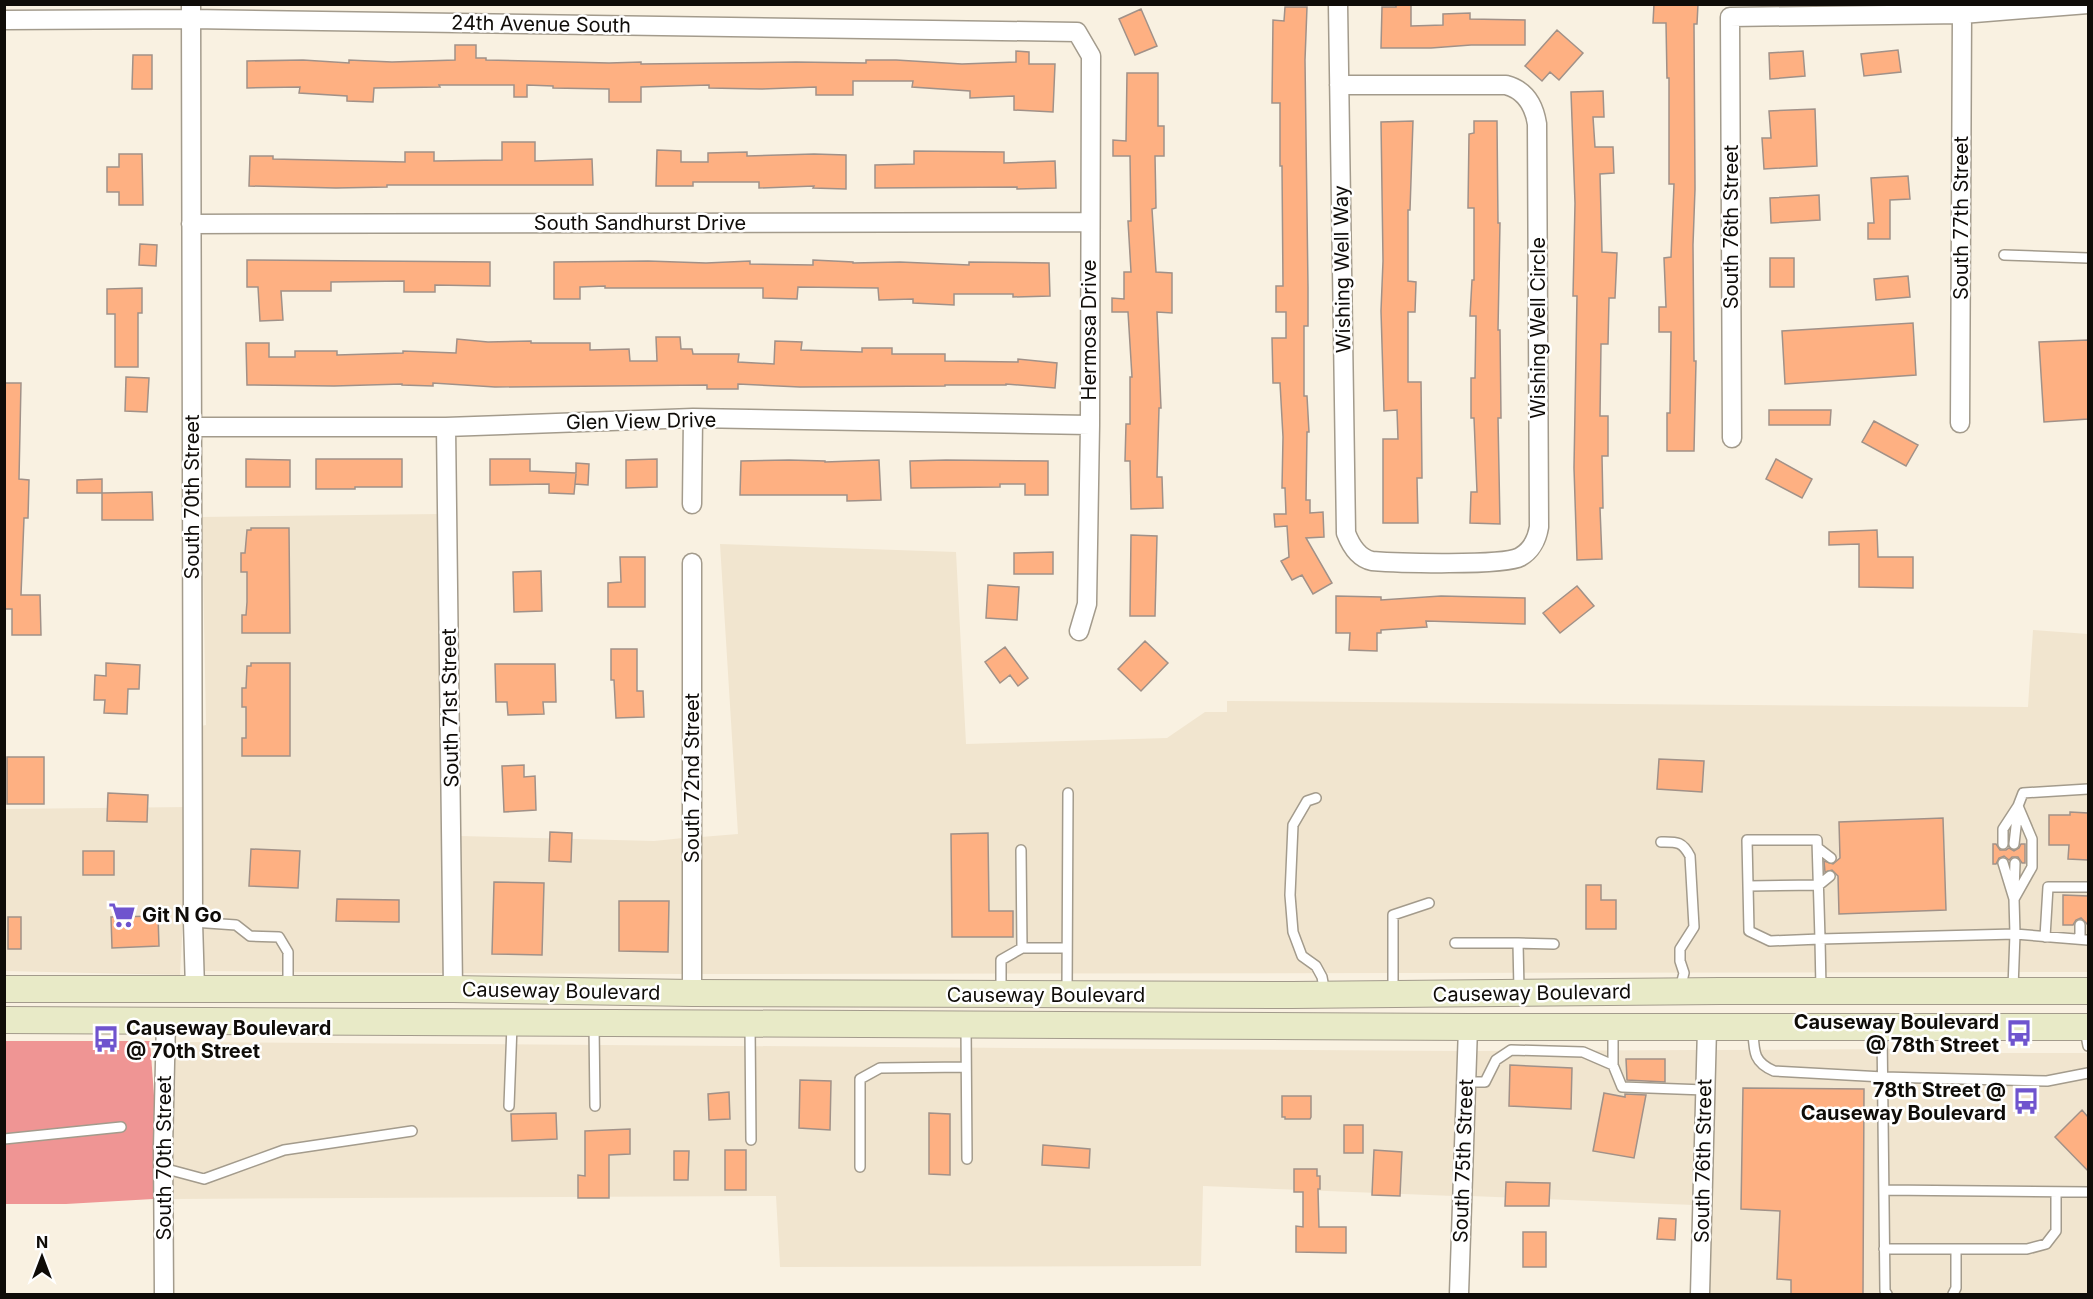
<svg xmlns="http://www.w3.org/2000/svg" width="2093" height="1299" viewBox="0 0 2093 1299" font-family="Inter,sans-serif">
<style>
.built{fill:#f1e5cf}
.forest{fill:#ef9594}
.building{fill:#feb082;stroke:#a19188;stroke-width:1.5}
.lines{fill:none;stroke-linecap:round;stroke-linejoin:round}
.lane-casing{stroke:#a39b8c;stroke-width:12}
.street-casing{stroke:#a39b8c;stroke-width:21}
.secondary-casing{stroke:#a39b8c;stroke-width:28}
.lane{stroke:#fff;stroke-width:9}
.street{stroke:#fff;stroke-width:18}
.secondary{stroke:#e8eac7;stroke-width:26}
.labels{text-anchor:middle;stroke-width:5;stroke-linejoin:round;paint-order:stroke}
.street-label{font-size:20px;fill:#0f0c08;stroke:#fff}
.poi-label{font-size:20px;font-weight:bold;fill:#0f0c08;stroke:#fff;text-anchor:start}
</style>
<rect width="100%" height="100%" fill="#f9f1e1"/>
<path class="built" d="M439,514L444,973L203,971L201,726L206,725L202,517Z
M720,544L956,552L966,744L1167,738L1205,712H1227V701L2028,707L2033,630L2088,634V972L701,974V837L738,834Z
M189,807L180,975L5,971V809Z
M460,836L654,841L683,838V974L461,973Z
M174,1042L1458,1051L1454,1196L1203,1186L1201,1266L780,1267L776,1196L172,1199Z
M1901,1049L1968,1053H2088V1294H1709L1715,1050Z
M1697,1050L1694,1205L1471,1196L1476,1051Z"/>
<path class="forest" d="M4,1041H150L155,1109L153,1199L66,1204H5Z"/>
<path class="building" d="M1396,4H1411V26L1443,25V14L1470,13V19L1525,20V45H1471L1431,48H1381L1382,7H1396Z
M1654,4H1698L1697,24H1694L1695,189L1693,245L1694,361H1696L1694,451H1667V413H1670L1671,332H1659V307H1666L1664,258L1671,257L1674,184H1669V78H1667L1666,23H1653Z
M1285,7H1307L1305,60L1308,287V326H1304V396H1307L1309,432H1307L1306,500H1310V513L1323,512L1324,537L1306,538L1332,583L1313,594L1302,575L1292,580L1281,561L1289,557L1287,526L1275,527L1274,514H1286L1285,488H1282L1283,437L1280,383H1273L1272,338H1286V312H1276V286H1283L1282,166H1280V103H1272L1273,20L1284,21Z
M1141,9L1157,46L1135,55L1119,19Z
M1557,30L1583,53L1559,80L1550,72L1542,81L1525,66Z
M455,45H476V58H486V60L609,63L641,62V64L796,62L866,63V60H896L962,64L1016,62V51L1029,52V64H1055L1053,112L1014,110V96L970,98V91L912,87L913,81H853V95H816V87L761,89L709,88V85L641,87V102H609V89L553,88V86L527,85V97H514V85H439L440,87L374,88L373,102L347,101V96L299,93L300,87L247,88V61L303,60L349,63V60L392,62L455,60Z
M1898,50L1901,72L1864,76L1861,54Z
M1803,51L1805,76L1770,79L1769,53Z
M133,55H152V89H132Z
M1127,73H1158V126H1164V156H1155L1156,208L1152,209L1156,272L1172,273V313L1157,312L1161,408H1159L1157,477H1162L1163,508L1131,509L1130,461H1125L1126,424H1130V377H1132L1128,312H1112V298L1124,299V272H1131L1128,221H1131L1130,156H1113V140L1126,141Z
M1603,91L1604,117H1593L1595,147H1613L1614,173L1600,174L1602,252L1617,253L1615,298H1609L1608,344H1601L1600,416H1608V456H1602L1603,508H1600L1602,559L1577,560L1574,468L1577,296H1573L1575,203L1571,92Z
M1815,109L1817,166L1764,169L1762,138H1771L1769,111Z
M1413,121L1410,210H1408V281L1416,282L1415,312H1408V382H1421L1422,478H1417L1418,523H1383V439H1398L1397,410L1384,411L1381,311L1383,261L1381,122Z
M1474,121H1497L1498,223H1500L1498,330H1500L1501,418H1498L1500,524L1470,523L1471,492H1477L1474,418H1471V378H1475L1476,316H1470L1472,280H1474V208H1468L1469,134L1474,133Z
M502,142H535V161L592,159L593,185H387V187L336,188L249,186L250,156H273V159L405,162V152H434V161L502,160Z
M657,150L681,151V162H708V153L747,152V156L814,154L846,155V189L813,188L814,186L759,188V182H693V186H656Z
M914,151L1004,152V163L1055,161L1056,188L1017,189V187L875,188V165L914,164Z
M119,154H142L143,205H119V192H107V167H119Z
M1908,176L1910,199L1890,200V239H1868V223H1874L1871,178Z
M1819,195L1820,220L1771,223L1770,198Z
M140,244L157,245L156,266L139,265Z
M1770,258H1794V287H1770Z
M247,260L490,262V286L435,285V292H404V281L331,282V291H281L283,320L260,321L258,287H247Z
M813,260L853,262V263L900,262L969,265V262L1049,263L1050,296L1013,297V294H954V305L913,303V299L879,300L878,288L798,287L797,299L763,298V288H605V286L580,287V299H554V262L648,261L706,263L750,261V264L813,265Z
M1908,276L1910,297L1876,300L1874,279Z
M142,288V313H138V367H115V314H107V289Z
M1913,323L1916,375L1785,384L1782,331Z
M656,337H680L681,349H692L693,354H739L738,362L774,364L775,341L802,342L801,350L862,352V348H892V354H945V361L1018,362V359L1057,363L1055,388L1006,384V385H945V386L800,387L738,384V389H707V385L495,387L433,383V386L402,385V384L334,386L247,385L246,343H269V357H295V351H337V355L403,353V351L456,353L457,339L488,342L531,341V343H590V350L629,349L630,361H657Z
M2088,340V419L2044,422L2039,342Z
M126,377L149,378L147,412L125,411Z
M4,383H21L19,479L29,480L28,518H24L21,595H40L41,635H12V609H4Z
M1769,410H1831L1830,425H1769Z
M1874,421L1918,445L1906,466L1862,442Z
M246,459L290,460V487H246Z
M316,459H402V487H355V489H316Z
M490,459H530V471L576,473V463L589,464L588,485L575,484L576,474L574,494L549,493V484L490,485Z
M657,459V487L626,488V460Z
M1776,459L1812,479L1802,498L1766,479Z
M789,460L825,461V462L879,460L881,500L847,501V495H740L741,461Z
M946,460L1048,461V495H1025V484H1000V487L911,488L910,461Z
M102,479V493L152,492L153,520H102V493H77V480Z
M251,528H289L290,633H242V615H246L247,602V572H241V553H245L247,530H251Z
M1877,530L1878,557H1913V588L1859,587V544L1829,545V532Z
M1131,535L1157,536L1155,616H1130Z
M1053,552V574H1014V553Z
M620,557H645V607H608V583L621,582Z
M541,571L542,611L514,612L513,572Z
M988,585L1019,587L1017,620L986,618Z
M1577,586L1594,606L1560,633L1543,613Z
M1336,596L1381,597V600L1441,596L1525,598V624L1426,621L1427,627L1381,630V633H1377V651L1349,650L1350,633H1336Z
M1145,641L1168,663L1141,691L1118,669Z
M1005,647L1028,678L1018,686L1010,675L1000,683L985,662Z
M611,649H637V691H643L644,717L616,718L614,680H611Z
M106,663L140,665L139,689H128L127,714L104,713L105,700H94L95,675L106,676Z
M251,663H290V756H242V738H246V707H242V688H246L247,666H251Z
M495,664H555L556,702H543L544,714L508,715L507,702H496Z
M7,757H44V804H7Z
M1659,759L1704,761L1702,792L1657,789Z
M524,765V777L535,776L536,810L504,812L502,766Z
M108,793L148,795L147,822L107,821Z
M2070,812L2088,813V860L2068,859L2069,845H2049V815H2070Z
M1943,818L1946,910L1839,914L1838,876L1832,870L1825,872L1824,861L1833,864L1840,858L1839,822Z
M550,832L572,833L571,862L549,861Z
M988,833L989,911H1013V937H952L951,834Z
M1993,844H1996L2000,850H2006L2009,848L2014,851L2019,848L2021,844H2025V863H2022L2018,857H2012L2009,860L2004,856L1999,858L1996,864H1993Z
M251,849L300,851L298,888L249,886Z
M83,851H114V875H83Z
M494,882L544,883L542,955L492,954Z
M1586,885H1601V900H1616V929H1586Z
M2063,895L2088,896V925L2081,918L2076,920L2073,925H2063Z
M337,899L399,900V922L336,921Z
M619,901H669L668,952L619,951Z
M158,916L159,946L112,948L111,917Z
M8,917H21V949H8Z
M1626,1059H1665V1082L1627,1080Z
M1510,1065L1572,1068L1571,1109L1509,1106Z
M800,1080L831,1081L830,1130L799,1128Z
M1743,1088L1864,1089L1863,1294H1791V1280L1777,1279L1780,1211L1741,1209Z
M729,1092L730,1119L709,1120L708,1094Z
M1604,1093L1625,1097V1094L1646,1095L1634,1158L1593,1151Z
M1282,1096H1311V1117L1310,1119H1285V1117H1282Z
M2082,1110L2088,1117V1171L2055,1137Z
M556,1113L557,1139L512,1141L511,1114Z
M929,1113L950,1114V1175L929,1174Z
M1344,1125H1363V1153H1344Z
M630,1129V1154L609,1155V1198H578V1175L585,1176V1131Z
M1043,1145L1090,1149L1089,1168L1042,1165Z
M725,1150H746V1190H725Z
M1374,1150L1402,1152L1400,1196L1372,1195Z
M674,1151H689L688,1180H674Z
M1294,1169H1317V1176H1320V1189H1318L1319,1227H1346V1253L1296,1252V1226L1303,1227V1192H1294Z
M1506,1182L1550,1183L1549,1206H1505Z
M1659,1218L1676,1219L1675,1240L1657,1239Z
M1523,1232H1546V1267H1523Z"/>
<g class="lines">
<defs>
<path id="lane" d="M2004,255L2088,258
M1316,798L1307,801L1293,825L1290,895L1293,932L1302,956L1316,966L1322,977L1325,993
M1747,840H1817L1820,939L1770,941L1749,931Z
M1661,842C1677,842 1682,841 1690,856L1694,927L1680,949V961L1684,973L1680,989
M2003,844V829L2018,806
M2014,844L2018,809
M1818,848L1831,858
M1021,850L1022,948H1067
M2003,863L2014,899
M1749,886L1819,885L1830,876
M2014,891L2015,863
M193,922L236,925L250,936L279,937L288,952V986
M2080,925V939
M2045,937L2048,887H2088
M1455,943H1518L1519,990
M1518,943L1554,944
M2013,988L2015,934L2014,899L2032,867V839L2018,806L2023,793L2088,789
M1821,989L1820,939L2015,934L2088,940
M1067,991L1068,793
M1393,992V915L1429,903
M1001,994V960L1022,948
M594,1025L595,1106
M750,1026L751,1140
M966,1027L967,1159
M1613,1030V1065
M1753,1030C1754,1051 1753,1062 1774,1071L1883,1077L2047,1081L2088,1073
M1882,1030L1885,1291L1887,1294
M2085,1030L2088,1046
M1466,1082H1485L1496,1060L1511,1050L1583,1052L1613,1065L1622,1087L1705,1090
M509,1106L512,1025
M4,1139L121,1127
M860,1167V1079L880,1068L966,1067
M163,1168L204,1179L284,1150L412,1131
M1884,1190L2088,1192
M1884,1249H2027L2046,1244L2056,1231V1192
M1953,1294L1956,1288V1249"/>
<path id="street" d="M191,4L193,922L195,989
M1338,4L1346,533C1351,546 1358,558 1372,561C1396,563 1504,566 1520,557C1531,551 1537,539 1539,527L1537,124C1534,105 1525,90 1506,85H1339
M4,20L191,19L1077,32L1091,56L1090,425L1087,604L1079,631
M191,224L1089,222
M1960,423L1962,14
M192,427H446L693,418L1090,425
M446,427L453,989
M1732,438L1730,17L1962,14L2088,4
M692,504L693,418
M692,993V563
M164,1294L163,1148L166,1021
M1459,1294L1468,1027
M1700,1294L1707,1028"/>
<path id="secondary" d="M4,989H453L692,993L1292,995L1720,991H2088
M4,1020L1468,1027H2088"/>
</defs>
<use href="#lane" class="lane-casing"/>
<use href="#street" class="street-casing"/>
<use href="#secondary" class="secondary-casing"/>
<use href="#lane" class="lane"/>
<use href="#street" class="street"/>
<use href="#secondary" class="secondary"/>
</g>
<defs>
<symbol id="supermarket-bare" viewBox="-9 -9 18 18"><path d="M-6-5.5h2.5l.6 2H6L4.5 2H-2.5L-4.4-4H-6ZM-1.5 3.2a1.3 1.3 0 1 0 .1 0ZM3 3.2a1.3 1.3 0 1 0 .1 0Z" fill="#6f54ce" stroke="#fff" stroke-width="2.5" paint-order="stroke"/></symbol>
<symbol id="bus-bare" viewBox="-9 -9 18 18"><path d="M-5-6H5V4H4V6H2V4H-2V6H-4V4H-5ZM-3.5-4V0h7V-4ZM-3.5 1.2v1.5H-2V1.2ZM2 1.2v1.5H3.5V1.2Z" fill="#6f54ce" stroke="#fff" stroke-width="2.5" paint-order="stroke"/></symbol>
</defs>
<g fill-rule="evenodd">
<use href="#supermarket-bare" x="103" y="896" width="38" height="38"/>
<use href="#bus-bare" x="2000" y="1014" width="38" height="38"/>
<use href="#bus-bare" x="87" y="1020" width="38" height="38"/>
<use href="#bus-bare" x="2007" y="1082" width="38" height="38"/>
</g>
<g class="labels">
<g class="street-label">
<text transform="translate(541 24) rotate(1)" y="7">24th Avenue South</text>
<text transform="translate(1961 218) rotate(-90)" y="7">South 77th Street</text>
<text x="640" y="230">South Sandhurst Drive</text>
<text transform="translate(1731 227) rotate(-90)" y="7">South 76th Street</text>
<text transform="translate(1342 269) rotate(-91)" y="7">Wishing Well Way</text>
<text transform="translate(1538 328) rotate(-90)" y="7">Wishing Well Circle</text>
<text transform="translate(1089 330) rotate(-90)" y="7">Hermosa Drive</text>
<text transform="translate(641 421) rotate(-1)" y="7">Glen View Drive</text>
<text transform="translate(192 497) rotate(-90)" y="7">South 70th Street</text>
<text transform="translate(450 708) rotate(-91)" y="7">South 71st Street</text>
<text transform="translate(692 778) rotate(-90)" y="7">South 72nd Street</text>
<text transform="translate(561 991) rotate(1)" y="7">Causeway Boulevard</text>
<text transform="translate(1532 993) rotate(-1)" y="7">Causeway Boulevard</text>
<text x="1046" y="1002">Causeway Boulevard</text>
<text transform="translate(164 1158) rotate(-90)" y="7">South 70th Street</text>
<text transform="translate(1463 1161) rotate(-88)" y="7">South 75th Street</text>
<text transform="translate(1703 1161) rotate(-89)" y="7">South 76th Street</text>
</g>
<g class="poi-label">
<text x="142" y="922">Git N Go</text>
<text x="1999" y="1029" text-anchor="end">Causeway Boulevard<tspan x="1999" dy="23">@ 78th Street</tspan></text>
<text x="126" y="1035">Causeway Boulevard<tspan x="126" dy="23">@ 70th Street</tspan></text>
<text x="2006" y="1097" text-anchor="end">78th Street @<tspan x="2006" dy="23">Causeway Boulevard</tspan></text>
</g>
</g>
<rect width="2093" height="1299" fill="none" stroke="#0f0c08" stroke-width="12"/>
<g transform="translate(42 1257)" stroke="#ffffff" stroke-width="4.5" paint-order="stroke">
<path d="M0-4.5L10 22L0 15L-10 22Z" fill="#0f0c08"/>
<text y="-9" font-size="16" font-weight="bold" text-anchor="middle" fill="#0f0c08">N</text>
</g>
</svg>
